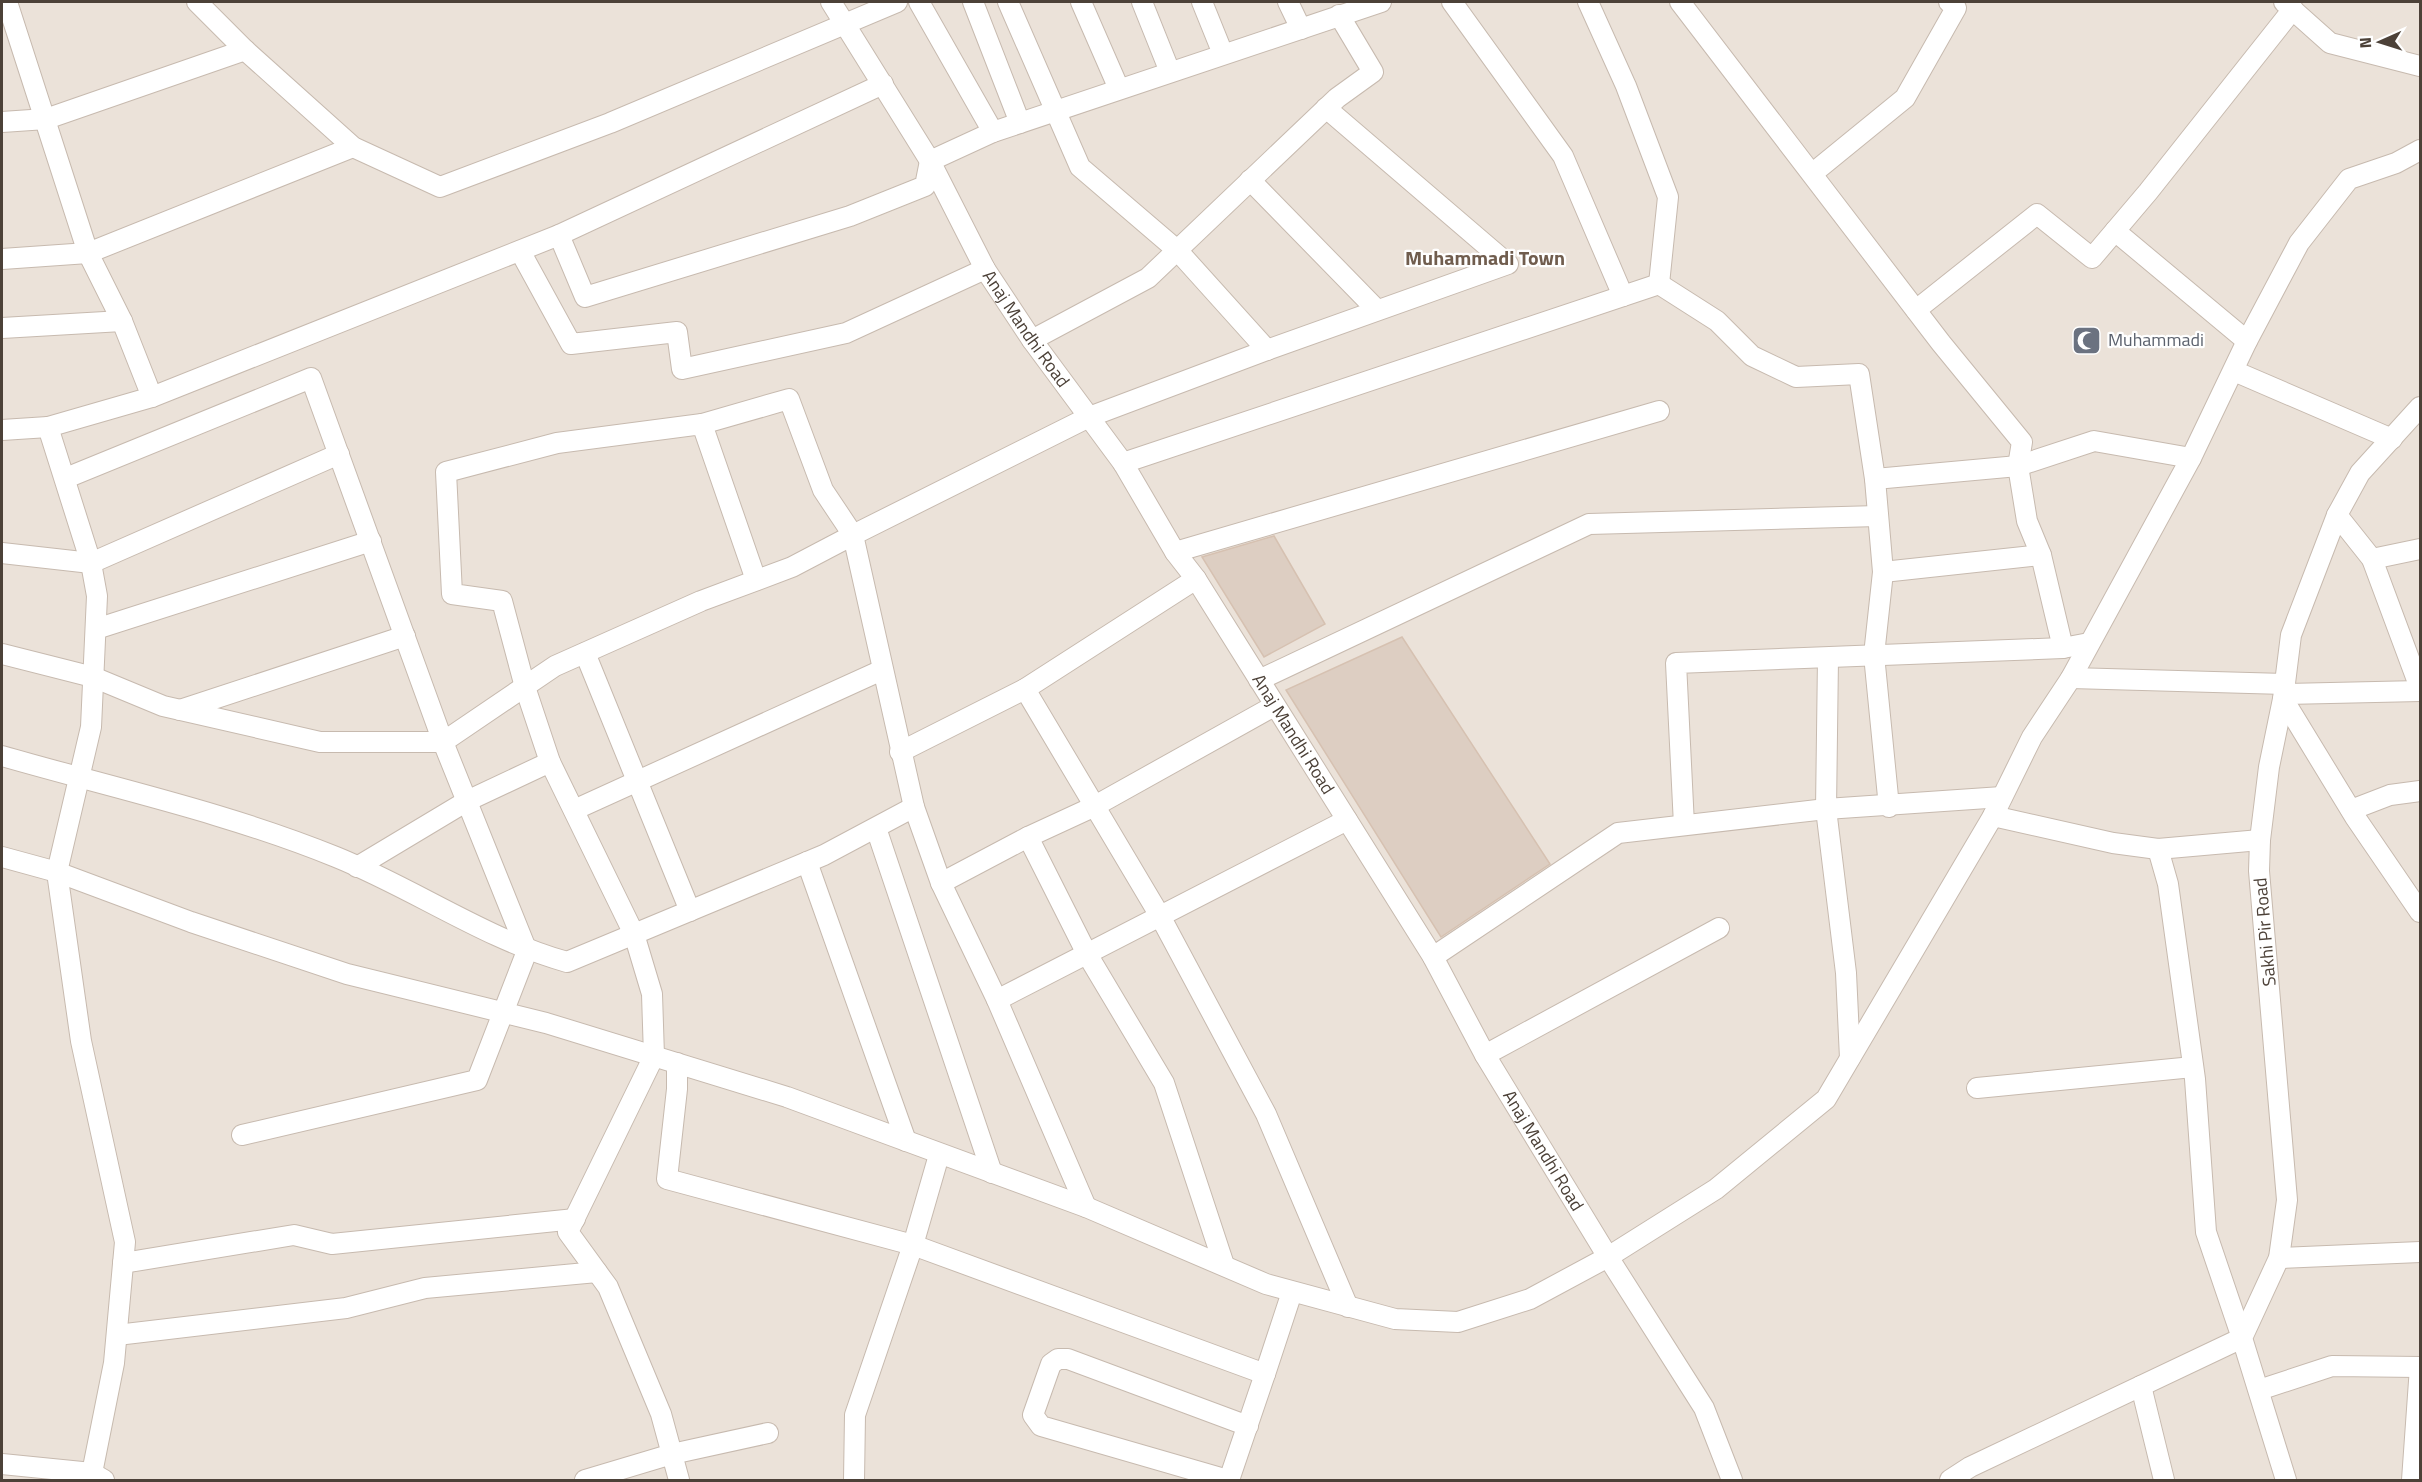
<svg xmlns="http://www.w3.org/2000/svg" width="2422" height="1482" viewBox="0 0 2422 1482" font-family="'Titillium Web',sans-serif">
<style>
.residential{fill:#ebe2d9}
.building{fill:#ddcec2;stroke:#d6c1b1;stroke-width:1.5}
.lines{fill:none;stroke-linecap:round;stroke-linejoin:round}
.minor-casing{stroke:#c7baaf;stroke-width:22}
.minor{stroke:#fff;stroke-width:20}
.labels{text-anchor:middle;stroke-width:4.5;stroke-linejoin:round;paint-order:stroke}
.street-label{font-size:18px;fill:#4c4138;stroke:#fff}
.worship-label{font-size:18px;fill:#5b616d;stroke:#fff;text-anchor:start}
.neighbourhood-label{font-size:20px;font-weight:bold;fill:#705d4e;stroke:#fff}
</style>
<rect width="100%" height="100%" fill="#f7f1eb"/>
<path class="residential" d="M2,2H2420V1480H2Z"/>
<path class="building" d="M1274,536L1325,624L1264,657L1202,557Z
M1402,637L1550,864L1441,937L1286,690Z"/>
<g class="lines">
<defs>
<g id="minor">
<path d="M7,2L88,253L122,321L152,397L48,427L91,563L97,596L91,727L57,872L81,1041L125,1242L114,1363L92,1473"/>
<path d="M197,2L245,50L353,147L440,187L610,123L897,2"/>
<path id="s1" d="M831,2L930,161L985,269L1032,340L1123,463L1175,552L1196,579L1433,957L1485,1055L1608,1257L1704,1408L1732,1480"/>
<path d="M919,2L993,132"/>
<path d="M973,2L1020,123"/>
<path d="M1008,2L1080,167L1177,250L1267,350"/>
<path d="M1081,2L1119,89"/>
<path d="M1142,2L1170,72"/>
<path d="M1202,2L1223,54"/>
<path d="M1288,2L1301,29"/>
<path d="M1452,2L1563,156L1623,296"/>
<path d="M1588,2L1626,86L1668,197L1659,284"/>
<path d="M1680,2L1941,343L2022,442L2018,466L2027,521L2041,555L2063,648L2089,643"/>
<path d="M2284,2L2330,43L2420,66"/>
<path d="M2,122L46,119L245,50"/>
<path d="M1813,173L1905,98L1956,8L1949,2"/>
<path d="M1250,180L1377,310"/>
<path d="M2115,231L2247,341"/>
<path d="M559,235L883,84"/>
<path d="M520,251L571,344L677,332L682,369L846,333L985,269"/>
<path d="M2,259L88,253L353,147"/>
<path d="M1659,284L1717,321L1752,356L1796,377L1859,374L1875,479L1883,572L1874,655L1889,807"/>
<path d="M1916,310L2037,214L2092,258L2148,192L2293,9"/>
<path d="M2,328L122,321"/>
<path d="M1032,340L1148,278L1337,98L1373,72L1339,15"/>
<path d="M2234,371L2392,439"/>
<path d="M152,397L559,235L585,297L850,216L925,186L930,161L993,132L1381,2"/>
<path d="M2,430L48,427"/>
<path d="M1123,463L1659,284"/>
<path d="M66,478L311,378L443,742L527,951L477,1080L242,1135"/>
<path d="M1875,479L2018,466L2094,441L2191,458"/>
<path d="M2337,515L2372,559L2420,688"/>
<path d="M1175,552L1659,411"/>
<path d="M2,553L91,563L339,454"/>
<path d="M2372,559L2420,549"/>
<path d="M1883,572L2041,555"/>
<path d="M96,629L371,541"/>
<path d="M585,653L690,911"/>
<path d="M2,654L93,677L163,706L320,742H443L555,666L701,601L792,567L853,535L823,490L789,399L702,424"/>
<path d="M1828,658L1826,809L1846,973L1850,1058"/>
<path d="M2071,678L2285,684"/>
<path d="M1259,680L1589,524L1878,516"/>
<path d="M1025,689L1196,579"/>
<path d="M2284,694L2420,691"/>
<path d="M2283,699L2355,817L2420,912"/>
<path d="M180,710L405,636"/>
<path d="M900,752L1025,689L1160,916L1266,1114L1348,1307"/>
<path d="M2,756C113,788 228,813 336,857C415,889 485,939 567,962L824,855L914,807L941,883L997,1000L1086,1207"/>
<path d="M550,762L525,687L502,601L452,594L446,472L557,443L702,424L756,580"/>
<path d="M914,807L853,535L1089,417L1267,350L1508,264L1326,108"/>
<path d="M574,810L882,670"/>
<path d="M2351,810L2390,795L2420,791"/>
<path d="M1993,816L2113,843L2158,849L2260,840"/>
<path d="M1684,825L1676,663L2063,648"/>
<path d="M876,828L992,1173"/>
<path d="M1028,837L1087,954L1164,1083L1224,1265"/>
<path d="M2,857L57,872L191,922L347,974L546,1023L787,1097L1086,1207L1266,1284L1395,1319L1458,1322L1530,1299L1608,1257L1716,1189L1826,1099L1993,816L2032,737L2071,678L2191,458L2247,341L2299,243L2349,179L2396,163L2420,150"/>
<path d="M807,862L906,1141"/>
<path d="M357,867L467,801L550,762L634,934L652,994L654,1056L568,1232L608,1287L661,1414L679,1480"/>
<path d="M941,883L1028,837L1093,807L1274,706"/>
<path d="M1433,957L1618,833L1826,809L2002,797"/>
<path d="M997,1000L1347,820"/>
<path d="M1485,1055L1719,928"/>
<path d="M677,1063V1089L667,1179L913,1245L1265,1374L1292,1292"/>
<path d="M1977,1088L2193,1067"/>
<path d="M2279,1258L2420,1252"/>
<path d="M123,1263L294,1235L332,1244L575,1219"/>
<path d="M117,1335L346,1308L425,1288L597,1272"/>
<path d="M2141,1386L2164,1480"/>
<path d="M2259,1390L2332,1366L2420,1367"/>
<path d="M2,1464L92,1473L104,1480"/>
<path d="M585,1480L672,1454L768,1433"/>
<path d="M854,1480L855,1415L913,1245L939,1155"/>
<path d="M1228,1480L1041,1426L1033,1415L1051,1364L1058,1359H1068L1248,1426"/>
<path d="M1229,1480L1265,1374"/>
<path d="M1950,1480L1970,1467L2242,1338L2206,1232L2195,1079L2168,884L2158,849"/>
<path d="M2286,1480L2242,1338L2279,1258L2287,1200L2259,871L2260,840L2269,767L2283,699L2291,635L2337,515L2360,473L2420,407"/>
<path d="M2412,1480L2420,1367"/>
</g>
</defs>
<use href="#minor" class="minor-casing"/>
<use href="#minor" class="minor"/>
</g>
<defs>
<symbol id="mosque-square" viewBox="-11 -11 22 22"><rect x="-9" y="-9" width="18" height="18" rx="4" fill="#6b7280" stroke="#fff"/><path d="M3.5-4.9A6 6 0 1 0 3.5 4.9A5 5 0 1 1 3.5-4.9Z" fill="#fff"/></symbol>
</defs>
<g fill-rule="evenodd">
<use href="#mosque-square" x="2070" y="324" width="33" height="33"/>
</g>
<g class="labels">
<g class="street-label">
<text dy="6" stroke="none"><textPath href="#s1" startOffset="381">Anaj Mandhi Road</textPath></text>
<text dy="6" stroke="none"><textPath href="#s1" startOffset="867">Anaj Mandhi Road</textPath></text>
<text transform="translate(2265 932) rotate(-95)" y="6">Sakhi Pir Road</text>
<text dy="6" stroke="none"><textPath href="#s1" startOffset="1353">Anaj Mandhi Road</textPath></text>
</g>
<g class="worship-label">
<text x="2108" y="346">Muhammadi</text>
</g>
<g class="neighbourhood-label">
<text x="1485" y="265">Muhammadi Town</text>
</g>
</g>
<rect width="2422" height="1482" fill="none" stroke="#4c4138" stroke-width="6"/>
<g transform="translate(2380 42) rotate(267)" stroke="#ffffff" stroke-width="4.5" paint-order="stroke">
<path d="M0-4.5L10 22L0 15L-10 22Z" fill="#4c4138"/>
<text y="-9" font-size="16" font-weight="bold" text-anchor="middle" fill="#4c4138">N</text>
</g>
</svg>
